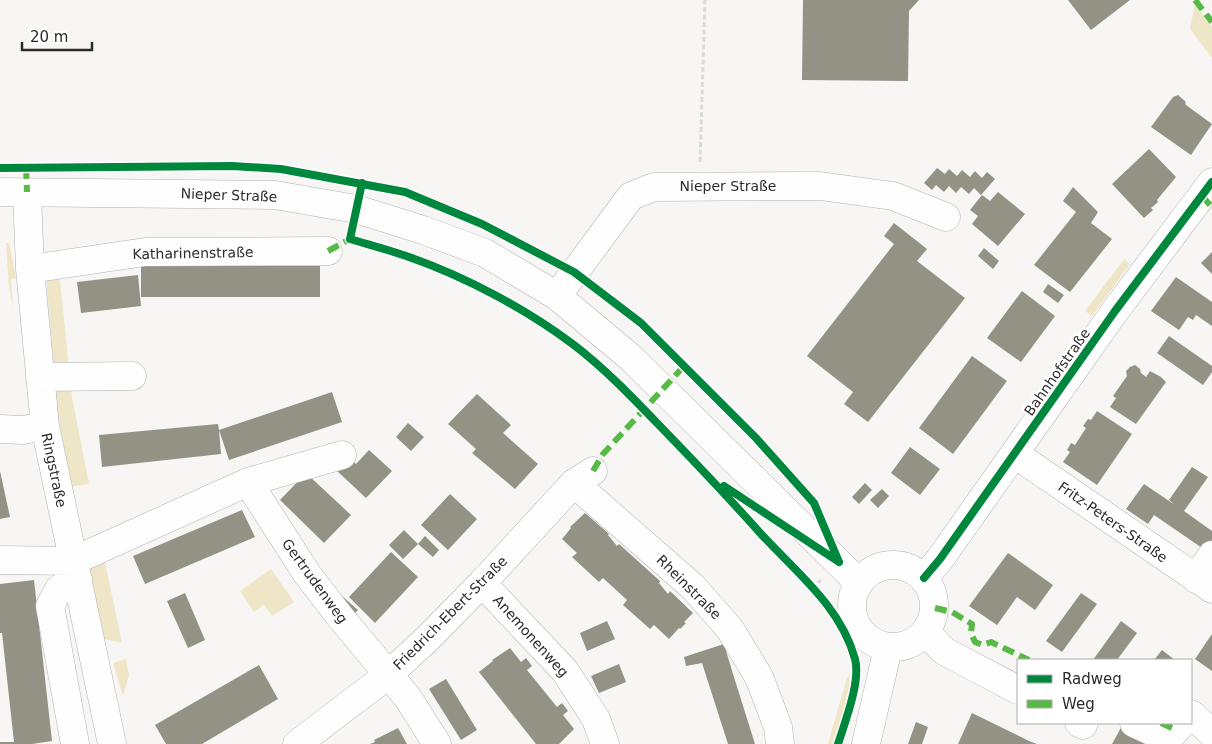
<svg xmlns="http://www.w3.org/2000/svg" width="1212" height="744" viewBox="0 0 1212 744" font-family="'DejaVu Sans',sans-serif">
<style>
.green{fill:#eee6c6}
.building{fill:#949185}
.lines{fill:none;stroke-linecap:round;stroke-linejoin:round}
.minor-casing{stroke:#b2b1b0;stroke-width:29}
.major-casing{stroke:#b2b1b0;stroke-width:29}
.path{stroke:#dbdbdb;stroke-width:3;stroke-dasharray:5 2.5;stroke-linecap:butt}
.minor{stroke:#fefefe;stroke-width:28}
.major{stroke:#fefefe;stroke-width:28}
.quiet{stroke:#58b947;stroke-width:6;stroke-dasharray:12 6;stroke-linecap:butt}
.cycleway-casing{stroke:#fff;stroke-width:11}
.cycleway{stroke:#00873e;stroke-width:8}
.labels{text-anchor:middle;stroke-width:5;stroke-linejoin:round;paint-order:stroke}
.street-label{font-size:14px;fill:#2b2b2a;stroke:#fff}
</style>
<rect width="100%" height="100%" fill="#f7f6f5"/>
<path class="green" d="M1195,4L1212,27V58L1190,29Z
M6,243H9L10,247L16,278L11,279L13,308L9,288Z
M1124,259L1130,264L1092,316L1085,311Z
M59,271L72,397L89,484L68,487L57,403L46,276Z
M103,553L122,643L104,639L86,562Z
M271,569L294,602L272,616L264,605L254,612L240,591Z
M126,659L129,675L123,696L113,663Z
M850,672L849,694L833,744H828L846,681Z"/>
<path class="building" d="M803,0H919L909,11L908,81L802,80Z
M1068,0H1130L1091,30Z
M1178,95L1185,101L1186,105L1212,124L1191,155L1151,127L1173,97Z
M1149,149L1176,177L1157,200L1158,202L1151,208L1153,210L1144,218L1112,184Z
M937,168L945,174L949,169L957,176L962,170L970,177L975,171L982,178L987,172L995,179L981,195L974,188L969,194L961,187L956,193L949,186L944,192L936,185L932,190L924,183Z
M1073,187L1098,212L1091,223L1112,239L1070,292L1034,265L1076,212L1063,201Z
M998,192L1025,214L998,246L972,224L978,216L970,210L982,195L990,201Z
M894,223L927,249L917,261L965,298L868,422L844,404L853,392L807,356L894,244L884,236Z
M984,248L999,261L993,269L978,256Z
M1212,252V274L1201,263Z
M141,266H320V297H141Z
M138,275L141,306L81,313L77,282Z
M1176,277L1212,302V326L1196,315L1193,320L1188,317L1179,330L1151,311Z
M1048,284L1064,295L1058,303L1043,292Z
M1022,291L1055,316L1021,362L987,338Z
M1169,336L1212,366V372L1203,385L1157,353Z
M972,356L1007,381L953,454L919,428Z
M1135,365L1140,369L1141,373L1146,377L1150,371L1161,377L1166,382L1136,424L1110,407L1116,398L1113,396L1127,376L1126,371L1130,367Z
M332,392L342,422L229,460L219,430L221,454L102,467L99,435L218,424L219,430Z
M477,394L511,425L503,433L538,464L515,489L472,453L476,449L448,424Z
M1097,411L1132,434L1097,485L1063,462L1070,452L1067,450L1071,443L1075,445L1086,428L1083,426L1088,419L1091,420Z
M408,423L424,437L411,451L396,437Z
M910,447L940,469L920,495L891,473Z
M369,450L392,471L366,498L336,470L349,457L356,464Z
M1192,467L1208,477L1184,511L1212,531V540L1205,550L1154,515L1148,524L1126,509L1144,484L1175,505L1169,500Z
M0,471L10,517L0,519Z
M306,473L351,515L324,543L280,500Z
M865,483L872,490L859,504L852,497Z
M882,489L889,496L878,508L870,500Z
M450,494L477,519L448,550L421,525Z
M242,510L255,537L145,584L133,556Z
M585,513L609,534L608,535L617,546L619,544L660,581L659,583L668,594L670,591L693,613L684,622L686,623L680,629L679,628L669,639L654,625L650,629L623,605L627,600L603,578L599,582L572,557L577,553L562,539L571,528L570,527Z
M404,530L418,544L403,559L389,545Z
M425,536L439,550L433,557L418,544Z
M391,552L418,577L375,623L349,597Z
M1008,553L1053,585L1035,610L1017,597L997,625L969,606Z
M34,580L52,741L32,744H0V742H14L2,633H0V584Z
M185,593L205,640L188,648L167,601Z
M1081,593L1097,604L1062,652L1046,641Z
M342,596L358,610L351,618L335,603Z
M607,621L615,639L587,651L580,633Z
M1121,621L1137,633L1117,660H1093Z
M1212,634V671L1195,659Z
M724,644L733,674L755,744H728L702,663L686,666L684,657Z
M510,648L521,662L526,658L532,666L527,670L557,707L562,703L568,711L563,715L574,729L559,744H536L479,672L493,661L492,660Z
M1162,650L1175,660H1154Z
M619,664L626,682L599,693L591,676Z
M259,665L278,699L202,744H166L155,725Z
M446,679L477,730L461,740L429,689Z
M972,713L1029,741L1037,744H958Z
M916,722L928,727L922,744H908Z
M1123,724L1162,744H1112Z
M398,728L407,744H370L375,742L374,740Z"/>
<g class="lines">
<defs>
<path id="minor" d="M0,192L275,195L356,209L423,230L485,253L557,296L630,357L859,583
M27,192L30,269L45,426L112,744
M30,269L145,252L328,251
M557,296L631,196L654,187L820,186L893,196L946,217
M40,377L132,376
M0,429L23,430L45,426
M1015,454L1212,589
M248,482L307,574L341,618L408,698L437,744
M574,483L693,587L730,629L759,677L778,727L780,744
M0,560L73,561L248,482L342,455
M1196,579L1212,555
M482,583L565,671L596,719L605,744
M926,632L944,651L1018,690
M1191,714L1212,733
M1079,723L1083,725L1084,723
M1134,723L1168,739L1182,723
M75,744L50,606L59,589L78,579
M297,744L388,675L427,639L482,583L574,483L593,471"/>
<path id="major" d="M852 606a41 41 0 1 1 82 0a41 41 0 1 1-82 0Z
M924,578L940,559L1115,311L1212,182
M866,744L888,648"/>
</defs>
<use href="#minor" class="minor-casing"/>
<use href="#major" class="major-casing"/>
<path class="path" d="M700,162L705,0
M813,588L821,580"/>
<use href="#minor" class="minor"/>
<use href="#major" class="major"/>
<path class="quiet" d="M1195,0L1212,22
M26,167L27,192
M1202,196L1212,207
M328,251L350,239L355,240
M593,471L603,454L685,365
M935,608L952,612L972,624L971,633L975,642L983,645L991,642L1029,660
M1161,723L1176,730"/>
<defs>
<path id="cycleway" d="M0,168L232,166L281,169L405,192L482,224L574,272L641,323L756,438L814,503L839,562
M362,183L350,239C370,245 390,250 409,257C466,277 526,309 574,345C604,368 631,396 657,423C693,460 728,497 762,535C797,573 841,607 855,659C861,681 845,722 838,744
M724,486L839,562
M924,578L940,559L1115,311L1212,182"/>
</defs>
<use href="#cycleway" class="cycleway-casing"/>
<use href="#cycleway" class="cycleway"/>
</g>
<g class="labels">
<g class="street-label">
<text x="728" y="191">Nieper Straße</text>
<text transform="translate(229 195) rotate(2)" y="5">Nieper Straße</text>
<text transform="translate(193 253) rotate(-1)" y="5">Katharinenstraße</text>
<text transform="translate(1057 372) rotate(-55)" y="5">Bahnhofstraße</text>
<text transform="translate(54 470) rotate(78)" y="5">Ringstraße</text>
<text transform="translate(1113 522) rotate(35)" y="5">Fritz-Peters-Straße</text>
<text transform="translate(315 581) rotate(54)" y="5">Gertrudenweg</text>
<text transform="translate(689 587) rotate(45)" y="5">Rheinstraße</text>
<text transform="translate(450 613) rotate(-45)" y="5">Friedrich-Ebert-Straße</text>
<text transform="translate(531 636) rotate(48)" y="5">Anemonenweg</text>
</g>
</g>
<rect x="1017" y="659" width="175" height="65" fill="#ffffff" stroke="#aaaaaa"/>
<rect x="1027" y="675" width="25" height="8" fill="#00873e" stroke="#aaaaaa"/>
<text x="1062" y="684" font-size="15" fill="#2b2b2a">Radweg</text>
<rect x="1027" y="700" width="25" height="8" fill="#58b947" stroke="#aaaaaa"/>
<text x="1062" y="709" font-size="15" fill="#2b2b2a">Weg</text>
<path d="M22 42v8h70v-8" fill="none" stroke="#2b2b2a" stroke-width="2.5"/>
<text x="30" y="42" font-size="15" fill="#2b2b2a" stroke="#ffffff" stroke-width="4" paint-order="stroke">20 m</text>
</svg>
